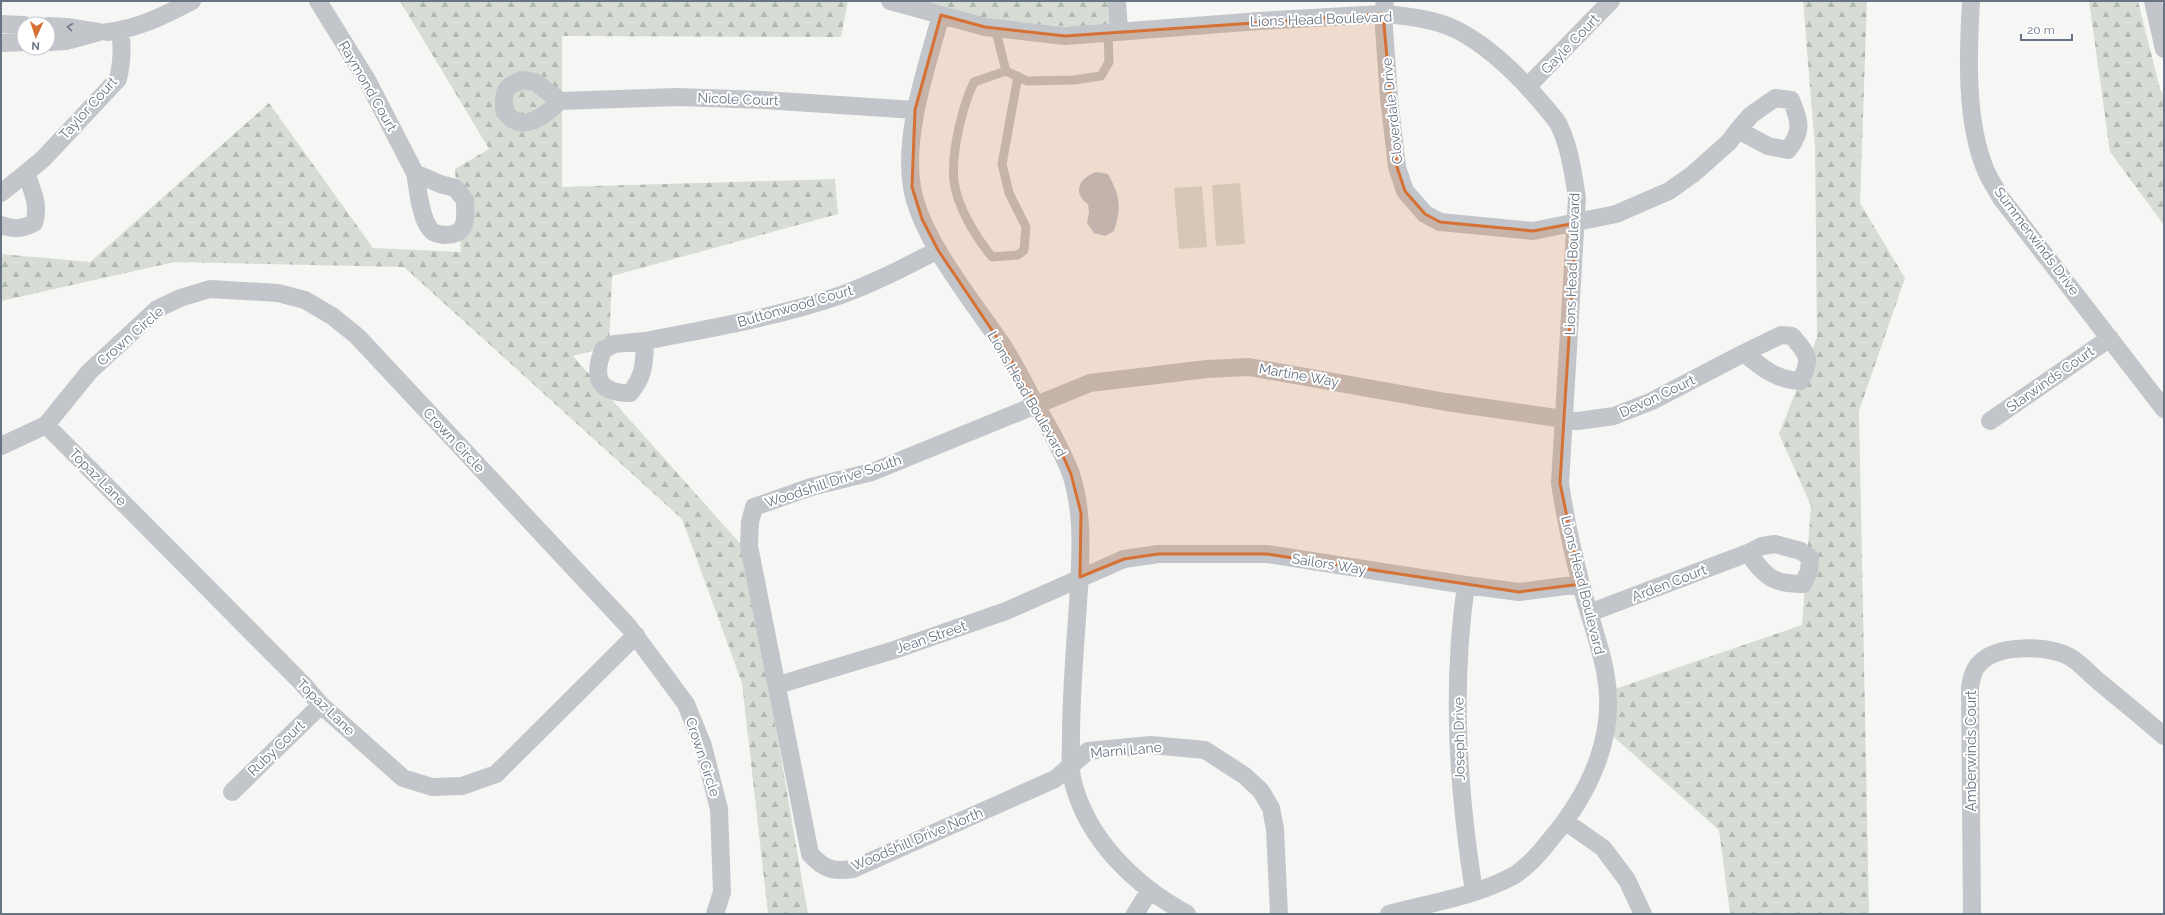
<svg xmlns="http://www.w3.org/2000/svg" width="2165" height="915" viewBox="0 0 2165 915" font-family="Raleway,sans-serif">
<style>
.green{fill:#d7ddd5}
.forest{fill:url(#forest-firs)}
.water{fill:#bdc4ca}
.lines{fill:none;stroke-linecap:round;stroke-linejoin:round}
.service{stroke:#c2c5c9;stroke-width:9}
.minor{stroke:#c2c5c9;stroke-width:18}
.oneway{stroke:#6c7786}
.marked{fill:#d67135;fill-opacity:0.2;stroke:#d67135;stroke-width:3;stroke-linejoin:round}
.labels{text-anchor:middle;stroke-width:4;stroke-linejoin:round;paint-order:stroke}
.street-label{font-size:14px;fill:#687383;stroke:#fff}
</style>
<defs>
<pattern id="forest-firs" width="22" height="20" patternUnits="userSpaceOnUse"><rect width="22" height="20" fill="#d7ddd5"/><path d="M5 1l3.5 6h-7zM16 11l3.5 6h-7z" fill="#b2b8b2"/></pattern>
</defs>
<rect width="100%" height="100%" fill="#f6f7f4"/>
<path class="green" d="M1240,183L1245,244L1216,246L1212,185Z
M1202,186L1207,247L1179,249L1174,188Z"/>
<path class="forest" d="M400,1H848L841,37L562,36V187L835,179L838,214L612,276L609,347L573,356L745,549L808,914H768L742,683L682,519L404,267L175,262L1,301V254L90,262L269,103L373,248L461,252L455,169L489,149Z
M904,1H1119L1116,31L948,16Z
M1803,1H1867L1860,203L1905,278L1859,411L1869,914H1730L1719,830L1608,732L1609,691L1802,625L1811,506L1779,434L1817,337L1815,148Z
M2089,1H2138L2160,89L2164,95V225L2110,152Z"/>
<path class="water" d="M1096,172L1108,174C1120,196 1122,207 1114,231L1105,236L1094,233L1087,223L1089,212L1088,204C1072,193 1079,178 1096,172Z"/>
<g class="lines">
<path class="service" d="M995,28L1006,71L1027,81L1074,80L1101,76L1109,62L1108,32
M1006,71L974,82C962,107 951,153 954,181C957,207 976,237 992,257L1018,255L1024,250L1026,227L1009,193L1002,164L1018,76"/>
<path class="minor" d="M318,1L367,80L415,173
M890,1L985,27L1065,36L1259,21L1383,14C1408,16 1435,19 1457,30C1492,48 1522,79 1546,108C1550,113 1556,119 1559,125C1570,148 1573,173 1577,198L1560,483C1565,517 1572,550 1581,584C1588,613 1599,641 1605,671C1618,734 1590,793 1550,840C1540,853 1528,867 1513,876C1476,896 1430,903 1389,914
M1117,1L1119,31
M1385,1L1383,14L1389,98L1397,167L1405,191L1425,214L1440,222L1533,231L1616,214L1669,191L1693,174L1729,142L1738,130
M1971,1C1968,54 1965,121 1986,171C1990,180 1996,189 2001,198L2164,409
M2153,1L2164,49
M941,15C927,66 903,134 912,187C920,238 974,303 1003,346C1014,363 1023,381 1032,398C1046,423 1061,447 1071,474C1083,511 1081,549 1079,588C1076,638 1071,688 1071,737C1071,752 1069,768 1073,782C1088,841 1136,886 1187,914
M1,24L24,25
M48,26L66,27L99,32L66,41L48,42
M107,32C138,29 165,15 192,1
M1,43L24,42
M522,80L535,82L560,101C545,116 520,136 504,110C504,91 503,87 522,80Z
M1528,86L1611,1
M1775,98L1791,100C1800,121 1803,131 1788,150L1768,146L1738,130L1751,115Z
M560,101L677,97L764,100L915,110
M26,173L43,159L118,79C122,62 123,48 120,31
M415,173L440,184L455,188L465,200C465,219 469,235 444,235C438,234 434,234 430,229C420,217 418,188 415,173Z
M1,193L26,173C32,190 40,206 34,223C22,229 14,230 1,225
M1781,335L1792,336C1807,354 1813,358 1800,381C1777,380 1762,368 1744,353Z
M645,341C711,328 778,317 841,295C875,283 907,266 938,250
M645,341C644,363 645,375 630,393C599,393 592,378 603,350L614,344Z
M1990,421L2110,338
M46,425L302,683L321,705L403,778L432,787L462,786L496,774L636,635
M1,446L46,425L89,372L157,309L180,298L210,289L278,293L305,300L332,316L357,336L629,627L686,704L703,746L719,809L722,892L715,914
M1775,544L1801,551L1810,558L1809,571L1803,584C1772,584 1766,577 1748,553L1762,546Z
M1466,585C1451,688 1458,790 1474,892
M1589,613L1748,553
M778,685L894,650L1006,611L1124,559L1158,554H1267L1466,585L1519,592L1581,584
M232,792L321,705
M1566,822L1603,848L1627,880L1643,914
M1135,914L1150,890
M1279,914L1275,829L1271,808L1261,791L1245,776L1205,750L1151,745L1088,751L1055,779L853,869C832,872 824,869 810,854L749,546L750,522L754,507L811,487L872,472L1090,383L1207,369L1249,367L1446,402L1578,421L1614,416L1652,401L1744,353
M1972,914L1970,688C1971,680 1973,669 1980,663C1998,644 2048,645 2070,657C2080,663 2089,673 2098,681C2120,699 2142,717 2164,736"/>
</g>
<defs><path id="oneway-chevron" d="M-2-3.5L2.5 0L-2 3.5" fill="none" stroke-width="1.6" stroke-linecap="round" stroke-linejoin="round"/></defs>
<use class="oneway" href="#oneway-chevron" transform="translate(70 27) rotate(-172)"/>
<path class="marked" d="M1383,14L1397,167L1405,191L1425,214L1440,222L1533,231L1576,223L1560,483L1581,584L1519,592L1267,554H1158L1124,559L1080,577L1081,513L1071,474L1056,440L1004,348L938,250L922,219L912,187L915,110L941,15L985,27L1065,36Z"/>
<g class="labels">
<g class="street-label">
<text transform="translate(1321 19) rotate(-2)" y="5">Lions Head Boulevard</text>
<text transform="translate(1570 44) rotate(-46)" y="5">Gayle Court</text>
<text transform="translate(368 86) rotate(60)" y="5">Raymond Court</text>
<text transform="translate(738 99) rotate(2)" y="5">Nicole Court</text>
<text transform="translate(88 108) rotate(-48)" y="5">Taylor Court</text>
<text transform="translate(1392 111) rotate(-96)" y="5">Cloverdale Drive</text>
<text transform="translate(2037 241) rotate(53)" y="5">Summerwinds Drive</text>
<text transform="translate(1572 264) rotate(-88)" y="5">Lions Head Boulevard</text>
<text transform="translate(795 306) rotate(-16)" y="5">Buttonwood Court</text>
<text transform="translate(130 336) rotate(-41)" y="5">Crown Circle</text>
<text transform="translate(1299 375) rotate(10)" y="5">Martine Way</text>
<text transform="translate(2050 379) rotate(-35)" y="5">Starwinds Court</text>
<text transform="translate(1027 394) rotate(60)" y="5">Lions Head Boulevard</text>
<text transform="translate(1657 396) rotate(-25)" y="5">Devon Court</text>
<text transform="translate(454 440) rotate(47)" y="5">Crown Circle</text>
<text transform="translate(98 477) rotate(45)" y="5">Topaz Lane</text>
<text transform="translate(833 481) rotate(-18)" y="5">Woodshill Drive South</text>
<text transform="translate(1329 564) rotate(9)" y="5">Sailors Way</text>
<text transform="translate(1669 583) rotate(-21)" y="5">Arden Court</text>
<text transform="translate(1583 585) rotate(76)" y="5">Lions Head Boulevard</text>
<text transform="translate(931 637) rotate(-19)" y="5">Jean Street</text>
<text transform="translate(326 707) rotate(44)" y="5">Topaz Lane</text>
<text transform="translate(1459 739) rotate(-91)" y="5">Joseph Drive</text>
<text transform="translate(276 748) rotate(-44)" y="5">Ruby Court</text>
<text transform="translate(1126 750) rotate(-5)" y="5">Marni Lane</text>
<text transform="translate(1971 751) rotate(-90)" y="5">Amberwinds Court</text>
<text transform="translate(703 757) rotate(72)" y="5">Crown Circle</text>
<text transform="translate(917 839) rotate(-23)" y="5">Woodshill Drive North</text>
</g>
</g>
<rect width="2165" height="915" fill="none" stroke="#687383" stroke-width="4"/>
<g transform="translate(36 36) rotate(183)"><circle r="19" fill="#ffffff" stroke="#c3c7cd"/>
<path d="M0-3L7 15L0 10L-7 15Z" fill="#d67135"/>
<text y="-6" font-size="11" font-weight="bold" text-anchor="middle" fill="#687383">N</text>
</g>
<path d="M2021 34v6h51v-6" fill="none" stroke="#687383" stroke-width="2"/>
<text x="2027" y="34" font-size="12" fill="#687383" stroke="#ffffff" stroke-width="3" paint-order="stroke">20 m</text>
</svg>
